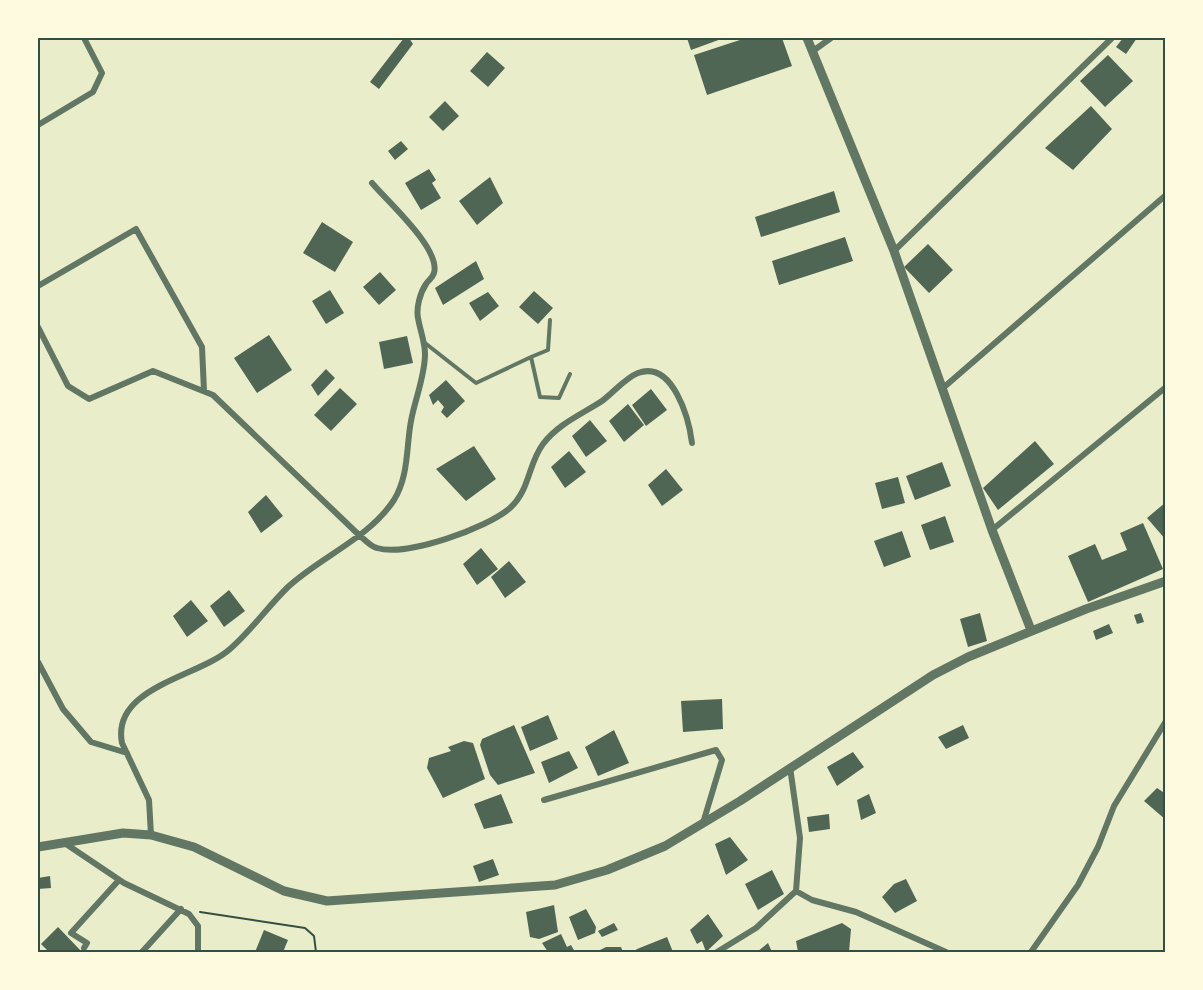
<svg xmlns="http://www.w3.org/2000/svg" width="1203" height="990" viewBox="0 0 1203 990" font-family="'Sofia Sans Condensed',sans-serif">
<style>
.building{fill:#4f6655}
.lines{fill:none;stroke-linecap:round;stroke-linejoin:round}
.path{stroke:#344e41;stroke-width:2}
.service{stroke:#617663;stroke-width:4}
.minor{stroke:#617663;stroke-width:6}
.tertiary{stroke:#617663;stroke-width:9}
.neatline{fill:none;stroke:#344e41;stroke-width:2}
</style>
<rect width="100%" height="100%" fill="#e9edc9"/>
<path class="building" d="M404,38H409L413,44L379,89L370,82Z
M687,38H724L691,50Z
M746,38H782L792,66L707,95L694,55Z
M1123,38H1137L1126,54L1116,47Z
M487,52L505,68L488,87L470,71Z
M1108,55L1133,81L1105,107L1080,81Z
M445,101L459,116L443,131L429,117Z
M1091,106L1112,129L1073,170L1045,148Z
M401,141L408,149L395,160L388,151Z
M429,169L436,180L432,183L441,198L421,210L405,183Z
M490,177L503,203L477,225L459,201Z
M834,191L840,212L761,237L755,217Z
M322,222L353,242L335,272L303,253Z
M845,237L853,261L779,285L772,261Z
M928,244L953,270L929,293L904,267Z
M476,261L484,279L443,305L435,288Z
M380,272L396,290L379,305L363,287Z
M330,290L344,313L326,324L312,301Z
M534,291L553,308L538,324L519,307Z
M488,292L499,306L480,321L469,303Z
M269,335L292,370L257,393L234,358Z
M407,336L413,363L384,369L379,342Z
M326,369L335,378L318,396L311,385Z
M446,380L465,401L447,418L441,412L444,407L438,400L433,405L429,395Z
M340,388L357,404L331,431L314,415Z
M651,389L667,410L646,426L632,405Z
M628,404L644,425L624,442L609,421Z
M590,420L607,441L586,457L572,436Z
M1035,441L1054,464L998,510L983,488Z
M474,446L496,479L466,501L436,469Z
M569,451L586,472L565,488L551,467Z
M942,462L951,486L915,500L906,476Z
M666,469L683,490L662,506L648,485Z
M898,477L905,503L882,509L875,483Z
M266,495L283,516L261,533L248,512Z
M1166,502V540L1147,518Z
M945,516L954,542L930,550L921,525Z
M1143,523L1163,569L1088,602L1068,556L1095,544L1102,560L1127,550L1120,533Z
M902,531L911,557L884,567L874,541Z
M481,548L498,569L477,585L463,564Z
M509,561L526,582L505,598L491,577Z
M229,590L245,611L224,627L210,606Z
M191,600L208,621L187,637L173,616Z
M980,613L987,641L968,647L960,619Z
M1141,613L1144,622L1137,624L1134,615Z
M1109,624L1113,633L1096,640L1093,631Z
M722,699L723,729L683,732L681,701Z
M548,715L558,739L530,751L521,727Z
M514,725L535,773L498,785L490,775L480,745L482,739Z
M963,725L969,738L946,749L938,737Z
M614,730L629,763L598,776L585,747Z
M464,741L473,743L485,779L443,798L427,768L429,758L451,751L448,747Z
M569,751L578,768L549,783L541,762Z
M853,752L864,767L837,786L827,767Z
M1157,788L1166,794V820L1144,801Z
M501,794L513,823L484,829L474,804Z
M869,794L876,813L861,820L857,800Z
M829,814L830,829L809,832L807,817Z
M730,837L748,860L726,875L715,844Z
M493,859L499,875L479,882L473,866Z
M772,870L784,894L758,910L745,884Z
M50,876L51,888L38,889V878Z
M906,879L917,901L895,913L882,897L894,884Z
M554,905L558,932L539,939L530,937L526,912Z
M586,909L596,927L595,933L578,940L569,917Z
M708,914L723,936L706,952L702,941L697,944L690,930Z
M614,923L618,930L602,937L598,931Z
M842,923L851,929L849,952H798L796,941Z
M58,927L82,952H49L41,944Z
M264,930L288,940L283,952H255Z
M561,934L567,947L571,945L575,952H548L542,943Z
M667,937L673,952H633L637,949Z
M768,943L772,952H757Z
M606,947H621L623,952H596Z"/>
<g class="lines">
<path class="path" d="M200,912L305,928L314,936L316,952"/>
<path class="service" d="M425,343L476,383L531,357L540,397L559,398L570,374
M531,357L548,350L550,320"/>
<path class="minor" d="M813,51L831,38
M38,125L93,92L102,73L84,38
M894,251L1112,38
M38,286L136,229L202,347L204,391
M38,327L68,386L89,399L153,371L213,395L359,535C364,539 371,547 377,548C407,557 487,528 510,508C530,490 528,464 543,444C558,424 582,414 602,401C613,393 625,378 638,373C673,360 689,419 692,443
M943,388L1166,195
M992,530L1166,387
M38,662L63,709L91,742L127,753
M790,767L800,838L796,891L812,900L856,912L946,952
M544,800L716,750L722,760L703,823
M151,835L149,800L122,743C111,687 199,677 230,649C252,630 268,606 289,586C322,556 369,538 394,500C409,475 406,448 411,421C415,399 425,376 425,354C425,342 420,330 418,318C416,308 420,293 426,284C429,279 432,279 434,273C441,249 388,202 372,183
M63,842L124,883L189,914L198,926V952
M84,948L87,943L71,933L119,880
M142,952L181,909
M717,952L756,928L796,891
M1031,952L1078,885L1098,847L1114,806L1166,721"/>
<path class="tertiary" d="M807,38L894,251L992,530L1031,630
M38,847L123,833L151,835L194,847L284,891L327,901L555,885L607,870L665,846L740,801L933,675L968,657L1086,609L1166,581"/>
</g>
<rect width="1203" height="990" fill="none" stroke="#fefae0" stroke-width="78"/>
<rect x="39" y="39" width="1125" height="912" class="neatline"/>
</svg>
